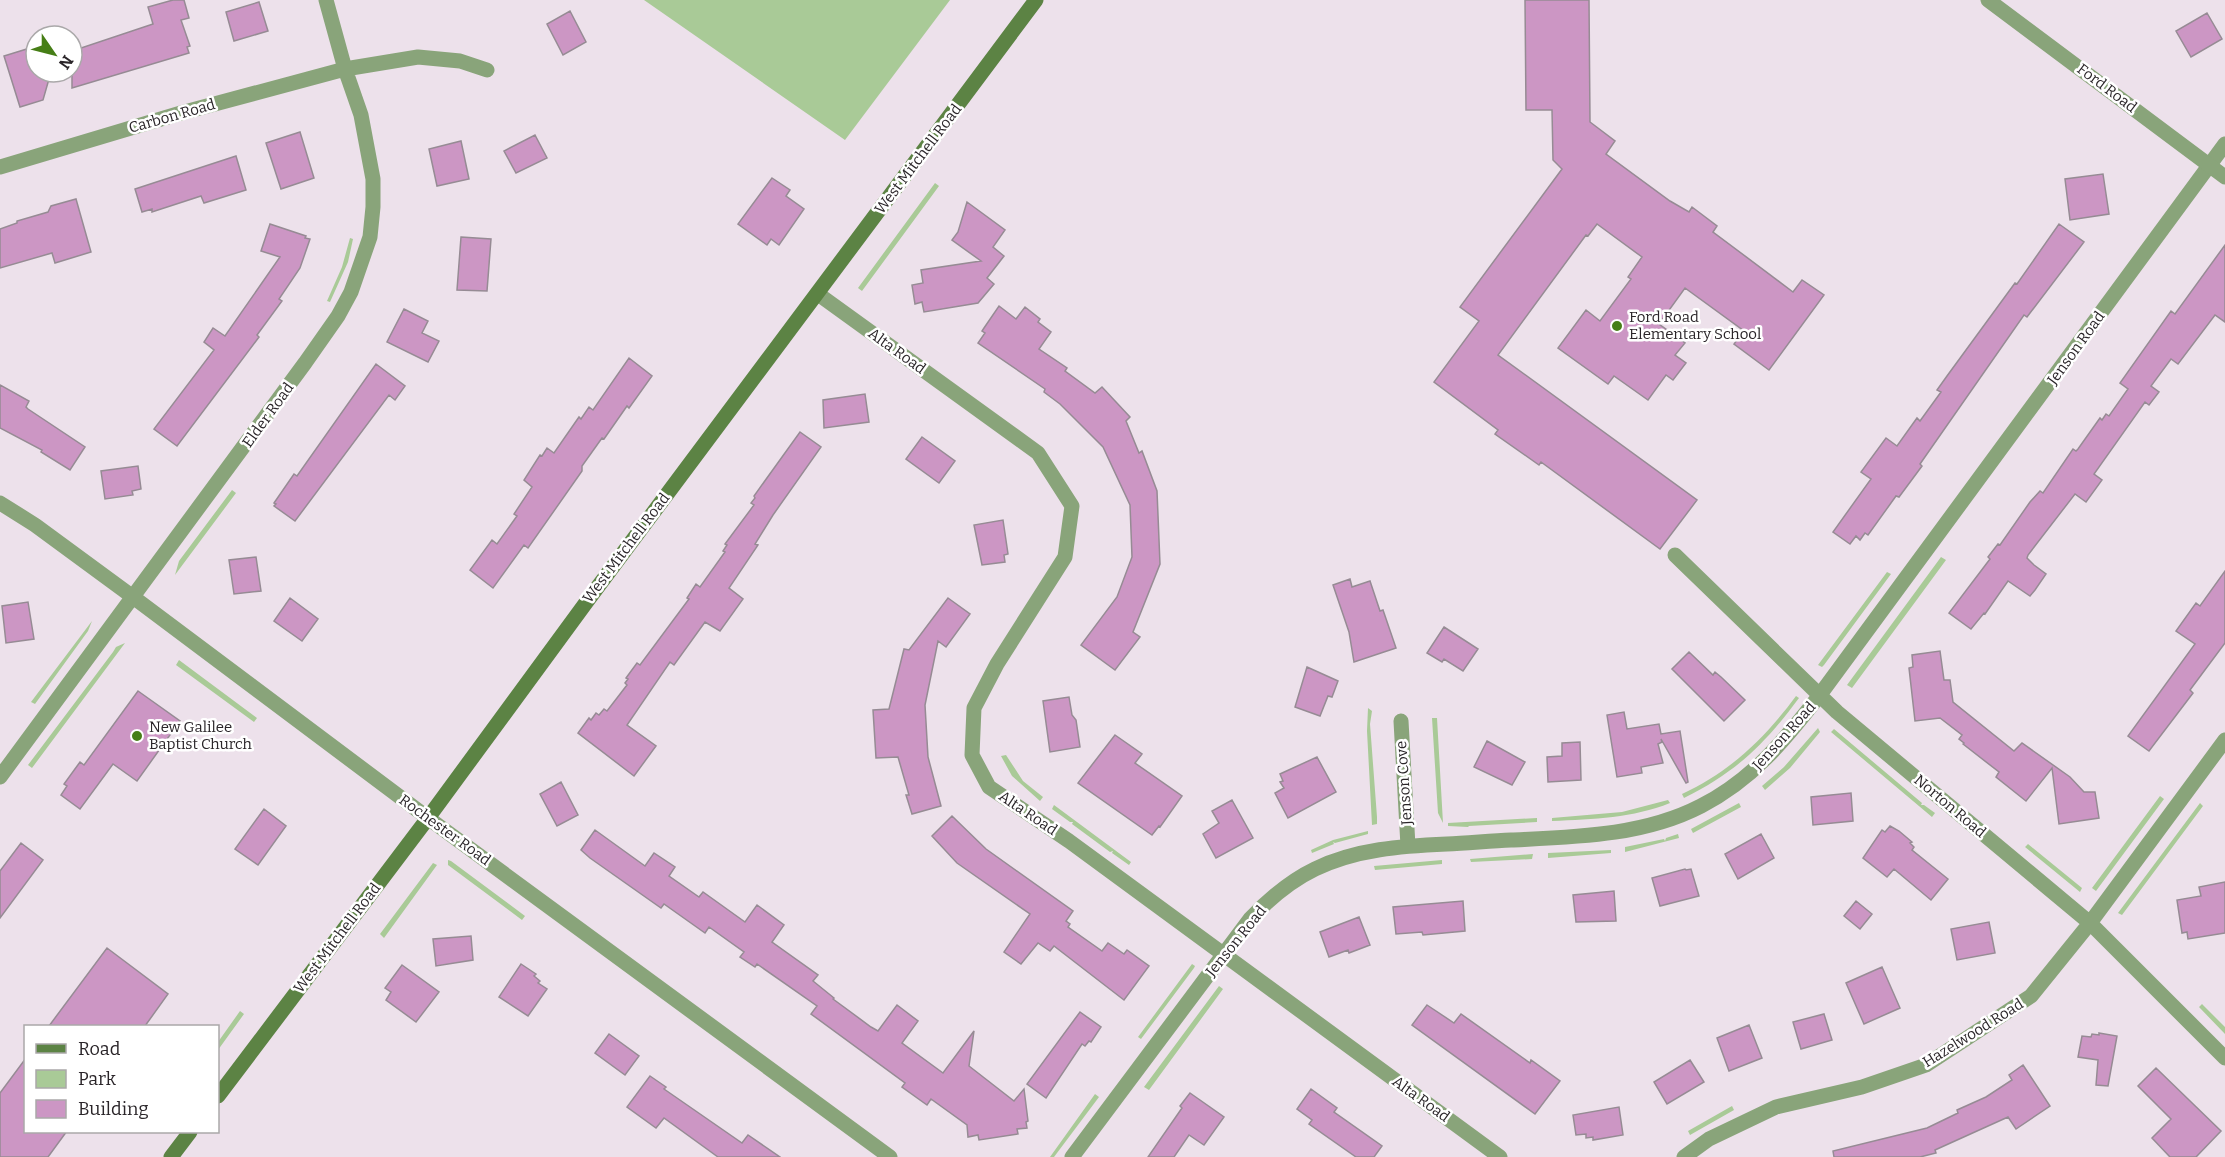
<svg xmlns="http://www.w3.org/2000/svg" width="2225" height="1157" viewBox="0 0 2225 1157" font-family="Bitter,serif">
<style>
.green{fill:#a9ca97}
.building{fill:#cc96c4;stroke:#968b94;stroke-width:1.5}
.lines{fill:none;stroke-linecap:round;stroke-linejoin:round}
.minor{stroke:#89a47a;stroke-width:15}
.tertiary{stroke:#89a47a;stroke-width:15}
.secondary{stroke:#5c8344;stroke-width:15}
.poi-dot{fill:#467e16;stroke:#fff;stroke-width:2}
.labels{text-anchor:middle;stroke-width:5;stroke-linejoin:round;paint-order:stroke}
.street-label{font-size:15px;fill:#2a2529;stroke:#fff}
.poi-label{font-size:15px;fill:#2a2529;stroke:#fff;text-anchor:start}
</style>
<rect width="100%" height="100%" fill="#ede1eb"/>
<path class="green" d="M644,0H950L845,140Z
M935,183L939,186L862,291L858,288Z
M350,238L353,239L348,262L330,302L327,301L342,267Z
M232,490L236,493L175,575L179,561Z
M1941,557L1946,560L1852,688L1847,685Z
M1887,572L1891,574L1824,665L1822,667L1818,665Z
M92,621L88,631L35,704L31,702Z
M125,643L32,768L28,765L113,652L116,647Z
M179,660L257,718L254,722L176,665Z
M1796,696L1799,698C1764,745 1736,772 1684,798L1682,794C1730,772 1765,738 1796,696Z
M1368,708L1372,711L1370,724L1377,817V824L1372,825L1367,731Z
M1432,718H1437L1443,823L1438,813Z
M1818,728L1820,732L1790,768L1765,790L1762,786L1784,767Z
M1834,729L1922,803L1921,805H1924L1935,813L1932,817L1831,732Z
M1006,755L1023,781L1043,797L1040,801L1012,776L1001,756Z
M2160,796L2164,799L2096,891L2092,888Z
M1668,800L1670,803C1633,818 1594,819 1552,821V818L1622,812Z
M1739,803L1741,807L1693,833L1691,829Z
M2200,803L2203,806L2122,915L2118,913Z
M1054,805L1131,862L1129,865L1112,853L1113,851L1110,852L1072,824L1073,822H1070L1052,809Z
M1537,818V822L1469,826L1468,827L1448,826V823Z
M1368,831V834L1335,843L1333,842L1334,844L1312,853L1311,850L1333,840Z
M1678,834L1679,838L1625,852V847L1664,839L1665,841L1666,838Z
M2028,844L2082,888L2080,892L2025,847Z
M1611,850V853L1548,858V853Z
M1533,854L1532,859L1471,862L1470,859Z
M448,860L451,861L525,916L522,920L448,865Z
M1442,860V864L1375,870L1374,866Z
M433,863L437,865L384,938L380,934Z
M1192,964L1195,966L1194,968L1141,1039L1138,1037Z
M1219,986L1223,989L1149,1090L1144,1087Z
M2202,1004L2225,1027V1034L2199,1007Z
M240,1011L244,1014L218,1050V1042Z
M1095,1094L1099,1097L1054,1157H1050Z
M1732,1106L1734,1110L1690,1135L1688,1131Z"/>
<path class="building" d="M173,0H184L189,18L181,20L190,46L187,47L189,53L72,88V51L153,24L148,7Z
M1525,0H1589L1590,122L1615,141L1606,154L1670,201L1689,212L1692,207L1717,226L1713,232L1793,292L1802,280L1824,295L1769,370L1734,344L1744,331L1685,288L1659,324L1685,343L1675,355L1686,363L1673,380L1666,375L1648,400L1614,376L1608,384L1558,348L1586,310L1600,321L1631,279L1628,277L1642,257L1597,224L1588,236L1586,235L1498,355L1697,500L1660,549L1541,462L1539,465L1495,434L1498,430L1434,382L1479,321L1460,307L1562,169L1553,160L1552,110H1526Z
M259,2L268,31L234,41L226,12Z
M570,11L586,42L563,55L547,24Z
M2207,13L2222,39L2191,57L2176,31Z
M30,48L36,72H51L43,100L20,107L4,56Z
M300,132L314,178L281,189L266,143Z
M535,135L547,158L516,173L504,151Z
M461,141L469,179L437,186L429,149Z
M236,156L246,190L204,203L201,196L152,212V209L142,212L135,189Z
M2103,174L2109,214L2070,220L2065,179Z
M772,178L790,190L786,196L804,209L779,245L771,239L767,245L738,224Z
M76,199L91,252L55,263L52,253L0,268V229L17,223V221L48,212L51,206Z
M967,202L1005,230L993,247L1004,256L987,278L994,284L978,303L924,312L922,302L915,304L912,285L923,283L921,270L981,261L952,240L958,232Z
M270,224L306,236L305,238L310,239L300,268L279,299L282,301L257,335L259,337L177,446L154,429L214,350L204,342L213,328L225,336L280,257L261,251Z
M2059,224L2084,242L2027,317L2024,315L1920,464L1922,466L1899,497L1896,496L1868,535L1865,533L1860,540L1856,536L1850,544L1833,532L1871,479L1861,472L1886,438L1897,446L1917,418L1920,421L1941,392L1937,390L1947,376L2015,283L2017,284Z
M461,237L491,239L487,291L457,290Z
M2225,245V322L2215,315L2178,364L2171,359L2151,386L2159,392L2149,405L2145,402L2094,474L2102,480L2086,502L2075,494L2028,555L2027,558L2034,565L2046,574L2035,590L2030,596L2008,581L1985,614L1984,613L1971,629L1949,613L1990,559L1988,557L1998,544L2000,545L2030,502L2040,491L2043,493L2073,449L2076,451L2078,449L2100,418L2102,420L2106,414L2109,416L2128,389L2120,383L2171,311L2175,314Z
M999,306L1016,319L1025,307L1040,319L1038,322L1051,332L1039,349L1067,368L1065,371L1095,393L1102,387L1130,417L1126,421L1139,453L1142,451L1157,491L1160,564L1133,632L1140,637L1115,670L1081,645L1117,597L1132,557L1130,505L1103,447L1060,404L1044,392L1045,389L978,343L985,333L982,331L984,328Z
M404,309L428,321L422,333L439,341L428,362L387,342Z
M629,358L652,376L629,408L627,406L604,439L602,438L582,466V471L528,548L524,545L493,588L470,570L492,540L497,544L517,516L514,514L532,487L524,480L540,455L542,456L547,448L554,453L579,417L581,419L589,407L593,410Z
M376,364L405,386L395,400L389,395L295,521L274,506L276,504L274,503L294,474L297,476Z
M0,385L29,401L26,407L28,409L85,447L70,470L41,452L42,450L0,428Z
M865,394L869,422L824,428L823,400Z
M800,432L821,447L773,515L755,544L758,545L729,588L743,599L720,631L705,622L674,665L670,662L627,725L656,746L634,776L578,733L589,718L591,720L596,713L599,715L604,709L607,711L627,685L625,683L628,679L626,678L637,663L640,665L689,599L687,598L696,584L700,587L725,552L723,551L727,545L725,544L754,505L751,503L755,498L754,496Z
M922,437L955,461L939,483L906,459Z
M138,466L141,489L132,491L133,495L105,499L101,471Z
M1003,520L1008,554L1004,555L1005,562L982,565L974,525Z
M256,557L261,591L234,594L229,560Z
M2225,571V643L2190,690L2193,693L2149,751L2128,736L2195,644L2176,631L2196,603L2200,606Z
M1350,579L1352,587L1370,581L1380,611L1383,610L1396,648L1354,662L1349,632L1333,585Z
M290,598L318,619L302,641L274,621Z
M948,598L970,614L946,647L938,641L925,705L928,757L941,806L912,814L906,795H909L898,757L876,758L873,710L889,709L904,649L909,650Z
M28,602L34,639L6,643L2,606Z
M1444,627L1478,649L1463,671L1444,659L1442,662L1427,653Z
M1940,651L1944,680H1950L1953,702L2014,751L2022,743L2070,777L2084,792H2095L2099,818L2059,824L2052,768L2026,801L1996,777L1999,772L1963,744L1964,743L1959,739L1962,735L1940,718L1915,721L1909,668L1913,667L1912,655Z
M1689,652L1713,675L1715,672L1721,677L1745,700L1724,721L1672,669Z
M1307,667L1338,681L1332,697L1328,696L1320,716L1295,707Z
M138,691L180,721L137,781L113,764L80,809L61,795L67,786L64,784L80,762L84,765Z
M1069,697L1072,715L1076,720L1080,747L1050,752L1043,701Z
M1624,712L1627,729L1659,724L1661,734L1680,731L1688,782L1686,783L1661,739L1662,742L1658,744L1663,763L1641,767L1642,773L1617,777L1607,715Z
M1115,735L1142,754L1135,763L1182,796L1160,827L1159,826L1152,835L1078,783Z
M1487,741L1525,762L1512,785L1474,767Z
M1580,742L1581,780L1548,782L1547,757L1562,756V743Z
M1317,757L1336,792L1288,818L1275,793L1284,788L1280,782L1283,781L1280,774Z
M561,782L578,815L557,826L540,794Z
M1851,793L1853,821L1813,825L1811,797Z
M1232,800L1253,838L1216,858L1203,834L1219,823L1212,811Z
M264,809L286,826L258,865L235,849Z
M952,816L986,849L1073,911L1066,921L1070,924L1068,927L1102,951L1108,943L1124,954L1127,950L1149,966L1124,1000L1054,946L1050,951L1038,943L1021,964L1004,952L1030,914L957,863L932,836Z
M1890,826L1899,831L1912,842L1910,843L1914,847L1912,850L1948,879L1931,900L1894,869L1887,877L1863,858L1882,830L1885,832Z
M595,830L645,866L654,853L675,867L669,876L699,897L703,892L745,922L757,905L784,925L772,942L818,975L813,981L834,998L833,999L871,1027L878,1031L897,1005L918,1021L902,1043L943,1073L974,1031L969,1066L1014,1101L1024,1089L1028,1121L1026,1122L1027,1128L1017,1129L1018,1134L979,1140L978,1135L968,1137L967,1125L931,1099L927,1105L902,1087L905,1083L811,1014L817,1006L757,964L755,967L740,957L744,952L709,927L705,933L664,904L661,908L590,858L581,850Z
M1761,834L1774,858L1738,879L1725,854Z
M21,843L43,860L0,918V871Z
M1685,869L1686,870L1691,869L1699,896L1660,906L1652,878Z
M2225,882V933L2188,939L2187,932L2182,933L2177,900L2201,896L2199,887Z
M1614,891L1616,921L1576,922L1573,895Z
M1463,901L1465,931L1423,935L1422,932L1396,934L1393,907Z
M1856,901L1872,914L1860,929L1844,916Z
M1359,917L1370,945L1349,953L1348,950L1329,957L1320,932Z
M1989,922L1995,953L1957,960L1951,929Z
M471,936L473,960L436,966L433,939Z
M107,948L168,994L145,1026H49Z
M521,964L536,974L534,976L540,981L538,983L547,989L528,1016L499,997Z
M402,965L439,992L416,1022L386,1000L391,992L385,988Z
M1882,967L1900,1008L1864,1024L1846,983Z
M1427,1005L1454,1023L1461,1014L1530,1063L1531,1060L1560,1081L1535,1114L1412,1025Z
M1080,1012L1101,1027L1091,1042L1089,1041L1085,1046L1082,1044L1046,1098L1027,1084Z
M1824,1014L1832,1040L1801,1049L1793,1022Z
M1749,1025L1762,1058L1729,1071L1717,1038Z
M2099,1033L2117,1036L2108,1086L2096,1085L2098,1060L2078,1057L2082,1036L2091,1037L2092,1034L2099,1035Z
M609,1034L639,1056L625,1075L595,1053Z
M26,1058V1131H67L48,1157H0V1093Z
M1690,1060L1704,1082L1667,1104L1654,1082Z
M2023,1065L2050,1106L2016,1129L2008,1117L1935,1150L1936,1153L1920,1157H1834L1833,1151L1927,1128L1958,1113L1957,1110L1986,1097L2012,1080L2009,1075Z
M2156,1068L2221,1131L2196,1157H2170L2152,1138L2171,1119L2138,1086Z
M650,1076L666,1087L664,1089L742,1143L748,1135L780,1157H718L664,1118L656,1128L627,1107Z
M1311,1089L1337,1108L1334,1112L1382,1146L1374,1157H1356L1309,1124L1312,1120L1297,1109Z
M1190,1093L1224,1117L1204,1145L1189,1135L1174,1157H1148L1182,1108L1180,1106Z
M1619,1107L1623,1135L1593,1140V1137L1586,1138V1134L1576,1135L1573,1115Z"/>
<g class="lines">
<path class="minor" d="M0,167L181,113L345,69L418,57L460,61L487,70
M818,294L1038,453L1072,506L1065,557L997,664L974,708L972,755L989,787L1069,841L1500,1157
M0,503L35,525L133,597L428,818
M1675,555L1837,712L2090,923L2225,1058
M1401,721L1408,846
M0,777L305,363L338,316L351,292L370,237L373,207V179L361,115L345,69L326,0
M1072,1157L1250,919C1269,899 1290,881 1315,869C1356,849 1402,846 1447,844C1468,843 1490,841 1511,840C1575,837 1643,836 1701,806C1752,780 1785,740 1819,696L2225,144
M1684,1157L1709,1139L1776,1107L1862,1087L1926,1065L2031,996L2090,923L2225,740"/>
<path class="tertiary" d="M1988,0L2225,177
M428,818L890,1157"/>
<path class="secondary" d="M218,1096L428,818L585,604L1036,0
M171,1157L190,1132"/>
</g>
<g class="poi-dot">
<circle cx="1617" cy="326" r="6"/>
<circle cx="137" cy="736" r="6"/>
</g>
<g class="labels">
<g class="street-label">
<text transform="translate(2107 88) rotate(37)" y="5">Ford Road</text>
<text transform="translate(172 116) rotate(-16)" y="5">Carbon Road</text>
<text transform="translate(918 159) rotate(-53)" y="5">West Mitchell Road</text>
<text transform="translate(2076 348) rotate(-54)" y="5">Jenson Road</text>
<text transform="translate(897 351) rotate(36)" y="5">Alta Road</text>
<text transform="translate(268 415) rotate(-54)" y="5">Elder Road</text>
<text transform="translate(626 548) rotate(-53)" y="5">West Mitchell Road</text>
<text transform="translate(1784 736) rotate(-48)" y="5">Jenson Road</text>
<text transform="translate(1404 783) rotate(-94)" y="5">Jenson Cove</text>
<text transform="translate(1950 806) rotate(40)" y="5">Norton Road</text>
<text transform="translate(1028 813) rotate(34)" y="5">Alta Road</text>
<text transform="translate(445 830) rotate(36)" y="5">Rochester Road</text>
<text transform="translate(337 938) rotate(-53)" y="5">West Mitchell Road</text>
<text transform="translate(1236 941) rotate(-51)" y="5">Jenson Road</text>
<text transform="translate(1973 1033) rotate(-32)" y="5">Hazelwood Road</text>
<text transform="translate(1421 1099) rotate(36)" y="5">Alta Road</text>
</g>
<g class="poi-label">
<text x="1629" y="322">Ford Road<tspan x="1629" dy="17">Elementary School</tspan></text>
<text x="149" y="732">New Galilee<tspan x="149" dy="17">Baptist Church</tspan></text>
</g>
</g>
<rect x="24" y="1025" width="195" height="108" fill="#ffffff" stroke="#aaa8a9" stroke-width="1.5"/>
<rect x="36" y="1044" width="30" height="9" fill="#5c8344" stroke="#aaa8a9" stroke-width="1.5"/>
<text x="78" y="1055" font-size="18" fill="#2a2529">Road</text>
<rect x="36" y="1070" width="30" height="18" fill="#a9ca97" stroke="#aaa8a9" stroke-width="1.5"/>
<text x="78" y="1085" font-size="18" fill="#2a2529">Park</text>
<rect x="36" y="1100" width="30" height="18" fill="#cc96c4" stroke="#aaa8a9" stroke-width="1.5"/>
<text x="78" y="1115" font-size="18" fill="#2a2529">Building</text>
<g transform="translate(54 54) rotate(125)"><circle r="28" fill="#ffffff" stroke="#aaa8a9" stroke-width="1.5"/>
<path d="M0-4.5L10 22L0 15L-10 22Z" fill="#467e16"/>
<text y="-9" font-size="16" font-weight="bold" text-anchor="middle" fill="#2a2529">N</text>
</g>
</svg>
